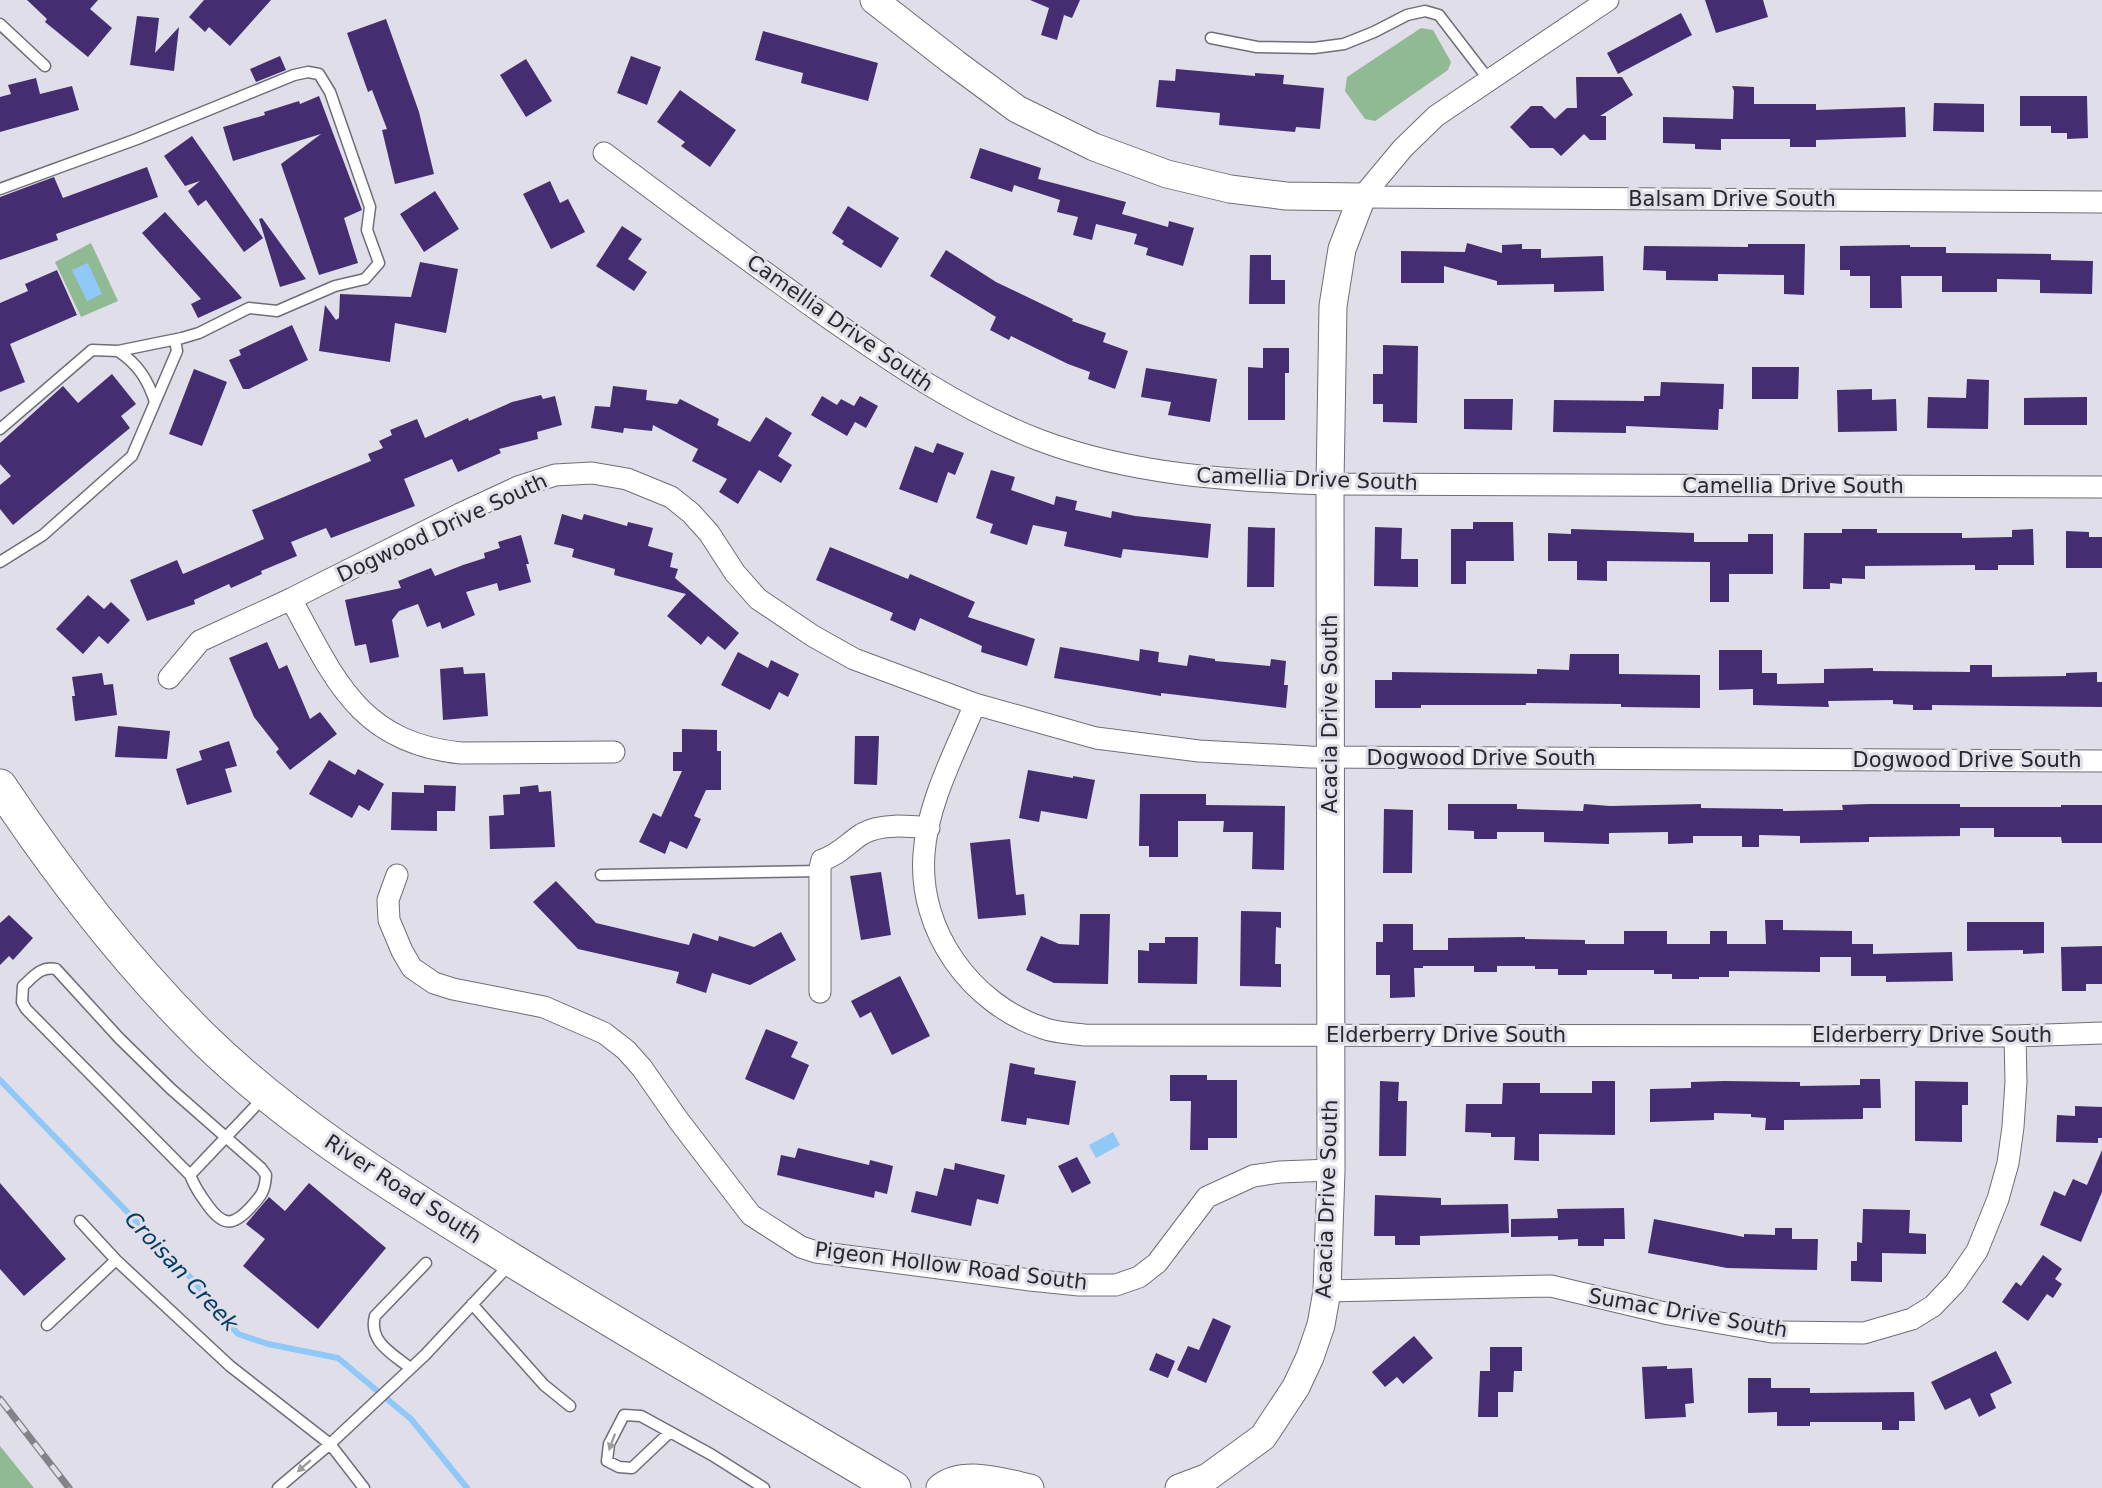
<svg xmlns="http://www.w3.org/2000/svg" width="2102" height="1488" viewBox="0 0 2102 1488" font-family="'DejaVu Sans',sans-serif">
<style>
.green{fill:#90ba94}
.water{fill:#90c8f7}
.lines{fill:none;stroke-linecap:round;stroke-linejoin:round}
.stream{stroke:#90c8f7;stroke-width:6}
.building{fill:#442e71}
.service-casing{stroke:#6f6d77;stroke-width:13}
.minor-casing{stroke:#6f6d77;stroke-width:23}
.tertiary-casing{stroke:#6f6d77;stroke-width:29}
.primary-casing{stroke:#6f6d77;stroke-width:35}
.service{stroke:#fff;stroke-width:10}
.minor{stroke:#fff;stroke-width:21}
.tertiary{stroke:#fff;stroke-width:27}
.primary{stroke:#fff;stroke-width:33}
.rail-casing{stroke:#838289;stroke-width:7}
.rail{stroke:#e0dee9;stroke-width:4.5;stroke-dasharray:14;stroke-linecap:butt}
.oneway{fill:#9e9ea0}
.labels{text-anchor:middle;stroke-width:6;stroke-linejoin:round;paint-order:stroke}
.street-label{font-size:21px;fill:#28272b;stroke:#e0dee9}
.water-label{font-size:22px;font-style:italic;fill:#033c61;stroke:#e0dee9}
</style>
<rect width="100%" height="100%" fill="#e0dee9"/>
<path class="green" d="M1421,28L1433,30L1451,62L1448,70L1375,121L1365,119L1345,91L1347,77Z
M91,243L118,301L81,317L55,262Z
M0,1446L34,1488H0Z"/>
<path class="water" d="M88,263L102,294L87,301L72,270Z
M1113,1132L1120,1145L1096,1158L1089,1145Z"/>
<g class="lines">
<path class="stream" d="M0,1080L191,1278L238,1334L268,1344L338,1358L411,1419L467,1488"/>
</g>
<path class="building" d="M27,0H98L90,9L112,28L88,57L45,22L47,19Z
M204,0H271L230,46L209,27L205,32L189,17Z
M1030,0H1080L1072,18L1064,15L1057,40L1041,35L1049,8Z
M1705,0H1763L1768,17L1716,33Z
M1681,13L1692,35L1618,74L1607,53Z
M137,16L159,18L155,53L179,27L174,71L130,65Z
M386,19L419,112L434,174L395,184L382,130L387,129L372,90L368,92L347,33Z
M763,31L878,63L868,101L801,83L803,73L755,60Z
M280,56L286,70L256,82L250,69Z
M631,56L661,67L647,105L617,93Z
M526,59L552,101L526,117L500,75Z
M1176,69L1255,76V73L1284,75L1283,84L1324,88L1320,129L1296,127L1295,132L1219,125L1220,113L1156,107L1159,80L1175,81Z
M1576,77H1622L1633,95L1600,116H1606V140H1590L1584,134L1561,156L1553,148H1530L1510,127L1531,106H1542L1555,119L1567,108H1577Z
M36,78L40,94L72,86L79,110L0,132V97L11,94L8,85Z
M1732,86L1754,87V104H1816V110L1905,107L1906,137L1816,140V147H1790V139H1721V150L1695,149V144L1663,143V117L1733,119L1734,91Z
M680,90L736,130L710,167L681,146L685,142L657,122Z
M319,96L362,210L344,218L358,263L319,275L281,164L321,134L233,161L223,127L265,115L264,112L299,101L300,104Z
M2020,96H2087L2088,138L2067,139V133H2051V126H2020Z
M1934,103L1984,104V132L1933,131Z
M192,136L263,238L244,252L206,200L198,206L188,191L200,181L185,186L164,156Z
M980,148L1041,168L1038,179L1126,202L1122,214L1168,227L1169,221L1194,228L1183,266L1146,255L1148,248L1134,244L1137,234L1096,224L1092,240L1073,235L1078,217L1057,212L1060,200L1014,185L1012,192L970,178Z
M147,167L158,197L56,234L58,240L0,260V197L54,177L63,198Z
M550,181L560,203L568,199L585,232L551,249L523,194Z
M435,191L459,229L424,252L400,214Z
M848,206L899,238L881,268L842,244L844,241L832,233Z
M165,212L235,290L242,298L198,318L191,304L201,299L142,233Z
M262,218L306,279L280,287L259,219Z
M622,226L642,239L628,259L647,272L634,291L596,266Z
M1467,243L1502,253V245L1522,244V249H1541V258L1603,256L1604,291L1554,292V284L1497,285V281L1444,266V283H1401V251L1465,252Z
M1748,244H1805L1804,295L1784,294V275L1718,274V281L1666,280V271L1643,270L1644,246L1748,247Z
M1910,245V247H1946V253L2051,254V260L2093,261L2092,294L2040,293V280L1997,279V292H1942V276H1901L1902,308H1870V276H1850V270H1840V246Z
M946,250L996,282L1073,319L1072,321L1106,333L1103,342L1128,351L1115,389L1088,379L1090,372L1068,364L1011,336L1009,340L990,330L996,317L930,276Z
M1250,255H1271V280H1285V304H1249Z
M420,262L458,269L446,333L395,323L390,362L319,351L325,305L336,320L339,318L340,294L411,297Z
M57,270L77,315L10,344L25,382L0,392V303L28,291L25,284Z
M292,325L308,360L249,389H243L229,360L241,355L239,350Z
M1383,345L1418,346L1417,423L1383,422V404H1373V374H1383Z
M1263,348H1289V373H1285V420H1248V367L1263,368Z
M1752,367H1799L1798,399H1752Z
M1146,368L1217,379L1210,422L1168,415L1171,402L1141,397Z
M194,369L227,382L202,446L169,434Z
M112,374L136,404L121,416L130,428L13,525L0,509V485L11,476L0,464V443L63,386L78,403Z
M1967,379L1989,380L1988,429L1927,428L1928,397L1966,398Z
M1661,382L1724,384L1723,409H1719L1718,430L1626,426V433L1553,432L1554,400L1644,401V396H1660Z
M613,386L647,390L646,400L677,404L680,399L719,419L717,425L750,442L766,417L792,433L778,456L792,465L781,483L759,470L738,504L719,492L727,479L692,461L698,449L653,425L652,431L624,428L623,433L591,428L595,406L610,407Z
M1872,389V400L1896,399L1897,431L1838,432L1837,390Z
M541,395L543,399L555,396L562,425L537,432L538,439L499,449L501,453L458,472L452,459L404,479L415,506L331,538L326,528L291,542L297,556L261,571L262,574L231,588L229,584L194,600L195,604L147,621L130,580L177,560L183,574L264,539L252,510L371,461L368,454L383,448L379,441L392,435L390,430L417,419L425,438L468,418L469,421L512,402Z
M822,396L837,405L841,399L854,406L860,396L878,406L866,428L855,422L847,436L811,415Z
M2087,397V425H2024V398Z
M1464,399H1513L1512,430L1464,429Z
M937,443L964,453L955,475L948,472L937,503L899,489L915,446L933,453Z
M991,470L1015,477L1011,490L1054,505L1056,496L1077,501L1075,510L1111,518L1112,511L1135,516L1211,524L1208,558L1123,549L1121,558L1064,546L1067,532L1033,525L1027,545L990,533L993,524L976,518Z
M562,514L582,520L584,514L627,526L628,522L653,528L648,546L673,553L670,567L678,569L675,578L739,633L725,650L708,636L701,645L667,616L686,594L614,575L615,569L572,557L574,549L554,544Z
M1473,522H1513L1514,561H1466V584H1451V529H1473Z
M1248,527L1275,528L1274,587H1247Z
M1375,527L1402,528L1401,559H1418V587L1374,586Z
M1571,529L1694,533V542H1748V534H1773V574H1729V602H1710V562L1607,561V581L1577,580V561H1548V533L1571,534Z
M1842,529H1877V533H1962V538L2012,537V530L2033,529L2034,565H1998V570H1975V565L1865,566V579L1842,578V584L1830,583V589H1803L1804,533H1842Z
M2066,531L2089,532V537H2102V568H2066Z
M521,535L529,564H526L531,582L499,591L497,583L466,592L475,615L442,629L440,622L427,627L418,604L399,611L392,620L399,657L370,663L366,644L355,646L345,600L401,588L398,581L431,568L435,576L463,565L485,558L484,553L500,548L498,542Z
M830,547L908,579L910,574L975,602L968,617L1035,639L1027,666L981,652L982,646L920,618L915,631L890,620L893,613L816,580Z
M88,595L104,609L111,602L130,620L108,644L99,636L83,654L56,629Z
M267,642L279,669L287,665L310,719L320,712L337,734L290,770L276,752L279,749L254,717L229,658Z
M1060,647L1139,661L1140,649L1159,652L1158,662L1187,666L1189,655L1215,659V661L1270,666L1271,659L1286,661L1284,685H1288L1286,708L1161,693V696L1054,678Z
M1719,650H1762V673H1777V684L1824,683V669L1873,668V671L1970,672V665H1992V677L2066,676V673L2097,672V682H2102V707L1932,705V710H1913V705L1893,704V700L1828,701L1829,707L1753,705V689L1719,690Z
M738,652L768,668L771,660L799,674L788,697L779,692L770,710L721,685Z
M1570,654H1619V674L1700,675V708L1621,707V704L1526,703V705H1421V708H1375V680H1392V672L1537,674V669L1569,670Z
M463,667L464,674L485,673L488,716L443,720L440,669Z
M102,673L104,685L113,684L117,715L75,721L72,696H75L72,677Z
M118,726L170,731L167,759L115,757Z
M682,729L717,730V751H721V790H706L694,816L701,819L687,849L670,841L665,854L639,842L653,813L661,817L682,771H673V752H682Z
M855,736H879L877,785L854,784Z
M229,741L237,766L225,769L232,792L187,805L176,769L202,760L199,751Z
M329,760L355,775L358,769L384,784L369,811L359,805L352,818L309,794Z
M1028,770L1073,778V776L1095,780L1087,819L1041,811L1039,822L1019,818Z
M424,785L456,786L455,811H437V831L391,830L392,792L424,793Z
M538,785L539,792L551,791L555,847L490,849L489,816L504,815L503,795L520,794V787Z
M1140,794H1206V805L1285,806L1284,870L1252,869L1253,832H1223L1224,821H1178V857H1149V846H1139Z
M1448,804H1517V809L1583,811L1584,804L1610,806L1701,804V808L1783,809V811L1843,810L1842,805L1869,804H1960V807H2061V805H2102V843H2062L2061,837H1994V828H1960V836L1869,837V842L1800,843V836L1759,835V847H1742V836H1693V843L1668,844V832L1609,833V844L1544,842V832H1497V839H1474V831L1448,830Z
M1384,809L1413,810L1412,873H1383Z
M1010,839L1016,895L1024,894L1026,915L978,919L970,843Z
M881,872L891,935L861,940L850,876Z
M556,881L596,923L689,945L693,933L718,941L719,936L754,947L781,932L796,960L750,985L712,973L706,993L676,983L679,972L578,949L533,902Z
M1241,911L1281,912V928L1276,927L1275,964H1281V987L1240,986Z
M1080,914H1110L1108,984L1054,983L1026,970L1041,936L1059,944L1079,945Z
M9,915L33,938L13,960L9,956L0,965V923Z
M1765,920H1783V930L1852,931V944H1873V954L1952,952L1953,981L1886,982V976H1851V957H1820V972L1729,971V977H1699V979H1672V974H1654V970H1587V975H1558V969H1535V966H1497V972H1474V966H1423V968H1414L1415,997L1390,998V975H1376V942H1383V924H1413V950H1448V938L1525,937V939L1585,940V944H1624V931H1667V944H1710V931H1727V944H1766Z
M1967,922H2044V953L2023,954V950L1967,951Z
M1165,937H1198L1197,984L1138,983V950L1149,951V943H1165Z
M2102,946V984H2086V991H2062L2061,947Z
M900,976L930,1036L892,1055L871,1012L860,1018L851,1001Z
M766,1029L798,1042L791,1057L809,1065L794,1100L745,1079Z
M1010,1063L1035,1068L1034,1074L1076,1081L1069,1125L1027,1118L1026,1125L1001,1121Z
M1170,1075H1207V1080H1237V1138H1208V1150H1190L1191,1101H1170Z
M1860,1079H1880L1881,1108H1863V1119L1784,1120V1130H1765L1766,1118L1751,1117V1114L1714,1113V1120L1650,1122V1089L1691,1088V1082L1724,1081L1800,1082V1086L1860,1085Z
M1380,1081L1399,1082L1398,1101H1407L1406,1156H1379Z
M1592,1081H1615V1135L1539,1134V1161L1514,1160L1515,1137H1491V1133L1465,1132L1466,1104H1502L1503,1083H1540V1093H1592Z
M1915,1081L1968,1082V1105H1962V1142L1915,1141Z
M2075,1106L2102,1107V1138H2098V1143L2056,1142L2057,1115L2075,1116Z
M798,1148L869,1165L870,1160L893,1166L887,1194L875,1191L874,1198L777,1175L781,1155L795,1158Z
M2102,1150V1192L2081,1242L2040,1225L2054,1191L2065,1196L2073,1179L2087,1185Z
M1077,1157L1091,1183L1072,1193L1058,1166Z
M955,1163L1005,1175L998,1204L977,1199L971,1226L911,1212L916,1191L937,1196L944,1168L954,1170Z
M0,1183L66,1259L24,1296L0,1269Z
M309,1183L386,1248L318,1329L243,1266L265,1239L246,1224L269,1197L285,1211Z
M1375,1195L1441,1198V1205L1508,1204L1509,1233L1420,1236V1245H1395V1236H1374Z
M1624,1208L1625,1239H1604V1246H1578V1239L1558,1240V1236L1511,1237V1219L1558,1218L1557,1209Z
M1863,1209L1910,1210L1909,1233L1926,1234V1254L1882,1253V1282L1851,1281V1261H1857V1242L1862,1243Z
M1654,1219L1744,1237V1234L1775,1235V1228H1792V1239H1818L1817,1270L1727,1268L1648,1253Z
M2043,1255L2062,1269L2055,1279L2062,1284L2053,1298L2047,1294L2028,1321L2002,1302L2016,1282L2021,1286Z
M1213,1318L1231,1326L1206,1383L1177,1370L1188,1346L1199,1350Z
M1414,1336L1433,1358L1403,1384L1397,1377L1385,1387L1372,1372Z
M1490,1347H1522V1371H1514L1513,1392H1498V1417H1478L1480,1371H1490Z
M1996,1351L2012,1383L1990,1394L1996,1408L1979,1417L1970,1398L1945,1410L1931,1382Z
M1156,1353L1175,1361L1168,1378L1149,1370Z
M1667,1366V1369L1692,1368L1694,1403L1685,1404L1686,1417L1645,1419L1642,1367Z
M1748,1378H1771V1388H1810V1393L1914,1392L1915,1421H1899V1430H1882V1422H1810V1426H1777V1412L1748,1413Z"/>
<g class="lines">
<defs>
<path id="service" d="M0,24L45,66
M1211,38L1257,47L1314,48L1344,44L1374,32L1407,15L1425,11L1439,15L1489,80
M0,189L137,139L294,75L308,72L319,74L330,92L370,207L367,230L379,263L365,279L335,286L277,311L249,308L199,333L182,338L118,351L92,350L0,429
M118,351C138,364 148,380 155,402
M0,562L43,535L132,456L177,351L175,340
M601,875L820,871
M190,1175C195,1188 201,1196 209,1207C224,1227 234,1225 250,1208C261,1196 265,1192 266,1175L261,1168L171,1089L119,1038L56,969C41,966 34,976 23,986L22,1002L26,1009L190,1175L265,1096
M80,1221L116,1260L230,1366L330,1444L425,1355L511,1263
M472,1304L544,1385L570,1406
M47,1325L116,1260
M410,1368C393,1354 368,1342 375,1316L426,1263
M670,1432L632,1468L619,1467L607,1461L609,1444L624,1415L641,1416L712,1455L764,1488
M278,1488L330,1444L364,1488"/>
<path id="minor" d="M604,153C676,207 747,260 820,312C890,361 959,409 1039,440C1132,475 1232,481 1330,484L2102,487
M1362,197L2102,202
M1362,197L1403,148L1436,116L1608,0
M291,599C334,678 359,743 461,753L614,752
M169,678L200,641L291,599L460,514L518,487L555,475L592,473L627,479L671,497L691,513L709,533L735,573L758,599L813,636L854,659L975,704L1096,738L1199,751L1310,757L2102,761
M975,704C956,750 927,804 924,854C918,931 971,1004 1043,1028C1056,1033 1070,1033 1084,1035L2015,1036L2102,1033
M397,875L388,900L389,920L402,951L412,968L434,983L453,989L544,1007L604,1033L626,1050L642,1068L679,1121L751,1215L801,1247L816,1252L1030,1280L1079,1285H1116L1139,1277L1157,1263L1207,1197L1253,1176L1280,1172L1331,1170
M820,992V868L822,860C839,855 848,843 862,834C880,823 909,826 929,828
M1327,1291L1551,1286L1669,1314L1772,1332L1864,1333L1912,1319L1933,1306L1955,1283L1977,1251L1998,1199L2008,1163L2013,1127L2016,1082L2015,1036"/>
<path id="tertiary" d="M874,0L956,64L1017,109L1094,147L1167,174L1230,189L1286,196L1362,197L1342,249L1333,306L1330,484L1331,1170L1327,1291L1321,1325L1310,1357L1296,1387L1263,1437L1208,1477L1179,1488
M940,1488C963,1469 1003,1482 1030,1488"/>
<path id="primary" d="M0,786C60,876 125,961 203,1038C291,1124 397,1189 502,1254C631,1334 763,1410 894,1488"/>
</defs>
<use href="#service" class="service-casing"/>
<use href="#minor" class="minor-casing"/>
<use href="#tertiary" class="tertiary-casing"/>
<use href="#primary" class="primary-casing"/>
<use href="#service" class="service"/>
<use href="#minor" class="minor"/>
<use href="#tertiary" class="tertiary"/>
<use href="#primary" class="primary"/>
<defs>
<path id="rail" d="M0,1399L69,1488"/>
</defs>
<use href="#rail" class="rail-casing"/>
<use href="#rail" class="rail"/>
</g>
<defs><path id="oneway-solid" d="M-6-.8H1V-3.2L6.5 0L1 3.2V.8H-6Z" transform="scale(1.5)"/></defs>
<g class="oneway">
<use href="#oneway-solid" transform="translate(612 1442) rotate(110)"/>
<use href="#oneway-solid" transform="translate(304 1466) rotate(139)"/>
</g>
<g class="labels">
<g class="street-label">
<text x="1732" y="206">Balsam Drive South</text>
<text transform="translate(840 323) rotate(35)" y="7">Camellia Drive South</text>
<text transform="translate(1307 479) rotate(2)" y="7">Camellia Drive South</text>
<text x="1793" y="493">Camellia Drive South</text>
<text transform="translate(442 528) rotate(-25)" y="7">Dogwood Drive South</text>
<text transform="translate(1330 714) rotate(-90)" y="7">Acacia Drive South</text>
<text x="1481" y="765">Dogwood Drive South</text>
<text x="1967" y="767">Dogwood Drive South</text>
<text x="1446" y="1042">Elderberry Drive South</text>
<text x="1932" y="1042">Elderberry Drive South</text>
<text transform="translate(403 1189) rotate(33)" y="7">River Road South</text>
<text transform="translate(1327 1199) rotate(-88)" y="7">Acacia Drive South</text>
<text transform="translate(951 1266) rotate(7)" y="7">Pigeon Hollow Road South</text>
<text transform="translate(1688 1313) rotate(10)" y="7">Sumac Drive South</text>
</g>
<g class="water-label">
<text transform="translate(182 1271) rotate(47)" y="8">Croisan Creek</text>
</g>
</g>
</svg>
